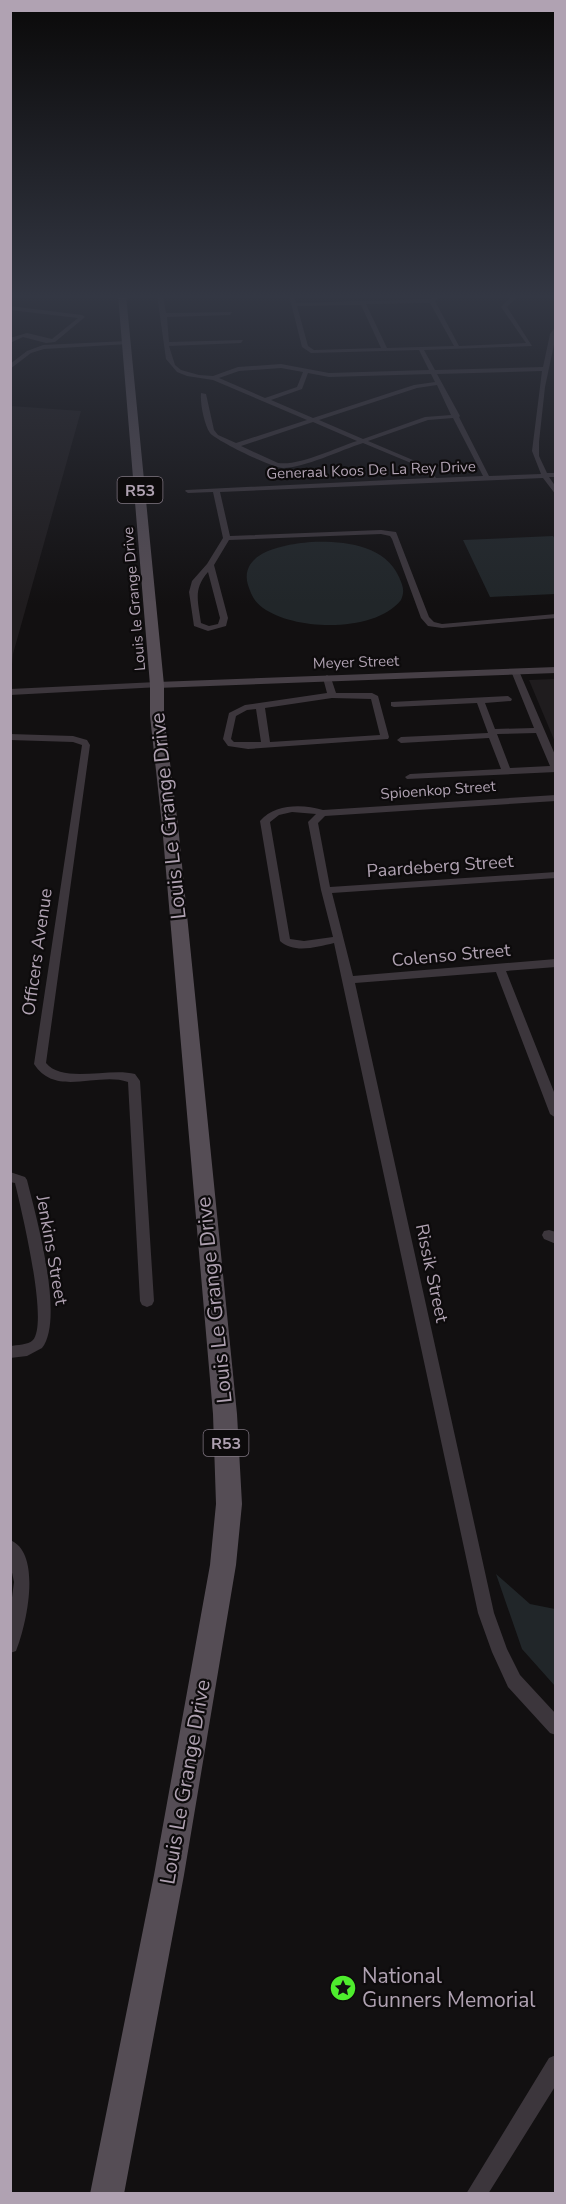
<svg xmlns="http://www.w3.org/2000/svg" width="566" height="2204" viewBox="0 0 566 2204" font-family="'Nunito Sans',sans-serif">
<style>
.built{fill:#1f1c1e}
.green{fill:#212629}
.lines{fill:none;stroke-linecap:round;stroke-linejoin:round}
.street{fill:#3c363c;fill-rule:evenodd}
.secondary{fill:#463f46;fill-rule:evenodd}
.primary{fill:#554d55;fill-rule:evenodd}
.labels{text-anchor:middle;stroke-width:4.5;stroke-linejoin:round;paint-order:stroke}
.far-street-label{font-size:15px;fill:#b0a2b2;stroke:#0d0b0c}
.shield{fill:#0d0b0c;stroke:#7f7580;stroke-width:1.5}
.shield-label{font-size:16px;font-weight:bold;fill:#b0a2b2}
.street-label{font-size:18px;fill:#b0a2b2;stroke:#0d0b0c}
.near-street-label{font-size:21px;fill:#b0a2b2;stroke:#0d0b0c}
.near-poi-label{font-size:21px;fill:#b0a2b2;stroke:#0d0b0c;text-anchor:start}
</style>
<rect width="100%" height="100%" fill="#121011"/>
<path class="built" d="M11,406L81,411L13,654L11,675Z
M555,679H556L555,742L529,680Z"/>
<path class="green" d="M553,536L556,540L555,594L490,597L463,540Z
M311,542C343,541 384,544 399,577C403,586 405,591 401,600C375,633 295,631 263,608C254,602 251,594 248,585C238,551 288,544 311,542Z
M496,1574L530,1604L555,1609V1686L522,1649Z"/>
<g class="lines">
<path class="street" d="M157,295H163L166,313L232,312L230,315L167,317L169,342L243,340L241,343L169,346L175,365L181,370L199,375L213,376L238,367L281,364L329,373L429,370L419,350L311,353L302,347L289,295H294L296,303L431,299L436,295H442L435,301L459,346L526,343L501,307L513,295H518L507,307L532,346L424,350L435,370L543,367L550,334L556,326V335L545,387L539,442V456L547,473H556V477H549L556,487V495L543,478L220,492L230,536L381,530L396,532L429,617L434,622L442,624L556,614V618L442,628L428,626L421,618L392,539L390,536L381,534L229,540L214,565L228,618L226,626L208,631L194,626L189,592L192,581L207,564L223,538L213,492L188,493L185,491L186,490L430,478L423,468L363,443C341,450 304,468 283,468C272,468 215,440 210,433C204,424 200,403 201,393L206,394L214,430L218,435L236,443L307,420L213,380L187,376L177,372L166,359ZM430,303L454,346L387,348L366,304ZM361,305L381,348L314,350L308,346L297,306ZM281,368L303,372L297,387L265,398L219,378L239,371ZM542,371L532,451L541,474L489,476L459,417L460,416L437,374ZM308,373L329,377L431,374L435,382L414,385L313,418L271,400L302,389ZM437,385L451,415L425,417L363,439L319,420L417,388ZM453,418L483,476L436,478L427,466L368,441L428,420ZM313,422L357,441C335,448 300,466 278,463L241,446ZM208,572L220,618L218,624L209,626L201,623C198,601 193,589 208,572Z
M537,295L556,296V299L539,297Z
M10,306L82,315L85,317L55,342L46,343L23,337L10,343V338L27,333L52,339L78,318L10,310Z
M127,341L129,344L44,349L31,353L10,369V364L27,351L43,345Z
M512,669L519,671L556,757V772L407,779L405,777L410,774L501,769L489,738L401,743L397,740L401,737L488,733L477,703L394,707L391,706V702L508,696L512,699L511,701L485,703L495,729L534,728L511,671ZM536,733L550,766L510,768L497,734Z
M327,675L331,678L336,693H372L378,696L389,737L388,739L248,749L228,746L223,739L229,713L245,705L327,693L323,678ZM332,698L371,699L380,735L270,742L265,708ZM256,709L261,742H234L231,739L236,716L247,710Z
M157,682L161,685L160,687L10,695V689Z
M10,734L73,736L87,740L90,745L46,1063C63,1084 110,1067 135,1074L140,1081L154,1301L152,1305L147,1307L142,1305L140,1301L128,1082C98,1071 56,1098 34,1064L82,745L73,742L10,740Z
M556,795V801L325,816L318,823L330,887L556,872V878L332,893L353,976L556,959V967L506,971L556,1097V1118L550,1114L496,972L355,983L494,1613L507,1649L520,1675L556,1714V1735L550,1733L508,1687L492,1652L478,1613L334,943C317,947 294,954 280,941L260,821C275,804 302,804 323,810ZM292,812L316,814L308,822L321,890L333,937L304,941L290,939L270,822L279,815Z
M10,1172L25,1177L27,1180C36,1216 65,1319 42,1348L27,1356L10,1358V1346C17,1345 28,1345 33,1340C49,1322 21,1209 15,1183L10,1182Z
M549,1230L556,1232V1244L544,1239L542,1235L544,1231Z
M10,1540C43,1553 26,1627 16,1651L10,1653V1613L14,1582L10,1563Z
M556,2055V2085L488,2194H466L549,2058Z"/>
<path class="secondary" d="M556,667V673L157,688L151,685L157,682Z"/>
<path class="primary" d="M118,295H126L164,685V716L178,825L237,1414L242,1504L236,1565L184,1875L124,2194H90L154,1875L210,1565L216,1504L213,1414L162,825L150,716V685Z"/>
</g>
<linearGradient id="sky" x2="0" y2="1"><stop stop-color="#0a0909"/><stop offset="0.49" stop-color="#333743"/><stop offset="1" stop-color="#333743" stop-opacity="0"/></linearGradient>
<rect width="566" height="604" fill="url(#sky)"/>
<defs>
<symbol id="sight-disc" viewBox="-11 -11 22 22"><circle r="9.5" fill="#4eed2d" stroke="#0d0b0c"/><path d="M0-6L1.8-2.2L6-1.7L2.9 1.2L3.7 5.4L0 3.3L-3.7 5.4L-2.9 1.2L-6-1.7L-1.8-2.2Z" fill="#111"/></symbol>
</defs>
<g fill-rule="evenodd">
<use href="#sight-disc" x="328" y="1973" width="30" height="30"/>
</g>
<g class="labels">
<g class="far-street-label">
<text transform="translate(371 470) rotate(-2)" y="5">Generaal Koos De La Rey Drive</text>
<text transform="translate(134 599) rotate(-95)" y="5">Louis le Grange Drive</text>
<text transform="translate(356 662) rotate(-2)" y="5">Meyer Street</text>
<text transform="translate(438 790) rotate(-4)" y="5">Spioenkop Street</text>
</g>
<g class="shield">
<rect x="117.5" y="477" width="45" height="26" rx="4.5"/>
<rect x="203.5" y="1430" width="45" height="26" rx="4.5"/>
</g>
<g class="shield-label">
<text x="140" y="496">R53</text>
<text x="226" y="1449">R53</text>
</g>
<g class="street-label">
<text transform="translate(440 866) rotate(-4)" y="6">Paardeberg Street</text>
<text transform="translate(37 952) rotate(-82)" y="6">Officers Avenue</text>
<text transform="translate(451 955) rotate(-5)" y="6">Colenso Street</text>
<text transform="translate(52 1250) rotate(80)" y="6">Jenkins Street</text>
<text transform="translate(432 1273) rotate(78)" y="6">Rissik Street</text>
</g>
<g class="near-street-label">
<text transform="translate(168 816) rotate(-96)" y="7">Louis Le Grange Drive</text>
<text transform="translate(214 1300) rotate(-96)" y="7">Louis Le Grange Drive</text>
<text transform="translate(185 1782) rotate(-80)" y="7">Louis Le Grange Drive</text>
</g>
<g class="near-poi-label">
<text x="362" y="1983">National<tspan x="362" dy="24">Gunners Memorial</tspan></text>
</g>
</g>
<rect width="566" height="2204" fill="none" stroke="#b0a2b2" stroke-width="24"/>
</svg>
